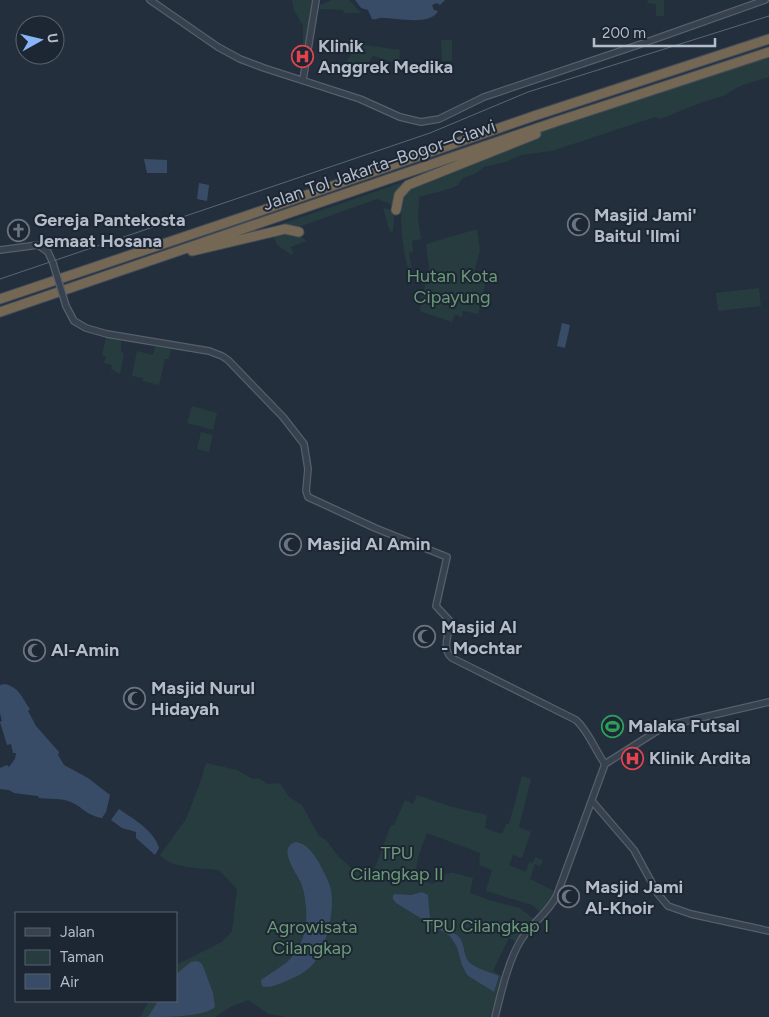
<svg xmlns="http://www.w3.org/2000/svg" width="769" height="1017" viewBox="0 0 769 1017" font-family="Figtree,sans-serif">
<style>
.green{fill:#263c3f}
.water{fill:#394c67}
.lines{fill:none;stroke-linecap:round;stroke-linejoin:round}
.tertiary-casing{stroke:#565f6c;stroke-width:8}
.motorway-casing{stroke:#434c59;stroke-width:11}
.tertiary{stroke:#38414e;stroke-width:5.5}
.motorway{stroke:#746855;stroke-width:9}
.tram{stroke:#5a6575;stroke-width:1}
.tertiary-bridge-casing{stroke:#565f6c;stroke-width:8;stroke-linecap:butt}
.tertiary-bridge{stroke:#38414e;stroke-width:5.5}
.labels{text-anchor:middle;stroke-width:4;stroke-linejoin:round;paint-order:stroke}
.poi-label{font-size:18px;font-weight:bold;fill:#b4bcc9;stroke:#1d2633;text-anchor:start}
.street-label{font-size:18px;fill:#b4bcc9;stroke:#1d2633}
.park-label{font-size:18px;fill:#6b9a76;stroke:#1d2633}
</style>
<rect width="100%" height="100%" fill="#242f3e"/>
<path class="green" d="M292,0H314L309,44H303V26L294,10Z
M332,0H349L361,13H344L343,10L319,9L320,5Z
M648,0H664V16H656V4L647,3Z
M441,40H452V61H442Z
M358,44L400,50L399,64L373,56L369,62L370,64L368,71L355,66L353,71L343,67Z
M769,52V77L740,86L723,96L700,103L660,119L655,117L552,151L521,155L506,162L484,167L476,173L462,179L458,185L449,189L419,197L418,217L421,239L412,241L413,252L409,253L412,268L408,269C403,249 396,207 407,190L538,133L558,121Z
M441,169L413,181L395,208L389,203L377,199L296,228L281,226L270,228Z
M383,208L389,209L394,214L393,231L390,232Z
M477,229L480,251L474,272L486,280L478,314L463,311L462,317L455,315L452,322L420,311L422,297L429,269L426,244Z
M272,233C285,233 297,230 306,241L291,247L293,254L292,255L277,245Z
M759,288L761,306L718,311L716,293Z
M106,337L121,339V352L124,353L120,374L111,369L112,365L104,363L106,357L102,355Z
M155,346L171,349L169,359H165L159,385L143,381V378L132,376L137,351L153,355Z
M192,406L217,413L213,430L187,423Z
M201,432L213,435L209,452L197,449Z
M206,763L237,770L253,779L258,778L268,784L280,783L289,797L302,805L319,836L326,840L338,856L354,870L373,873L391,825H394L405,800L413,804L417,795L449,806L487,815L485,828L502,834L506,824H509L522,776L531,779L519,827L531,832L522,858L513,855L509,865L526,872L529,862L533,863L535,857L543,860L540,866L535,864L530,879L554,891L549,904L541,913L532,905L486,891L492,870L479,865L480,853L427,833L418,857L415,877L433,884C452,868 449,872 473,878L470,893L489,900L520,908L534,919L516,942L509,938L493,971L503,977L490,1017H287L269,1014L248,1000L231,1007L215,1017H140L149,1001H176V965L222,942L232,931L237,889L219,870C203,868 171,869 160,855L186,819L201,780Z"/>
<path class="water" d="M355,0H445L440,5L437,3L432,5L434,10L438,11C431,26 397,18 383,18C379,17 377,20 372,19L368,10L361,8Z
M144,159L167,160V173H147Z
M199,183L209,185L207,201L197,199Z
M562,323L570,325L565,348L557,346Z
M5,684C20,688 22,698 30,709L28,711L36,726L59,752L58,755L64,765L88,778L110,795L106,812L102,818C86,815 84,808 71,802C62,798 48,799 39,798L38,796L14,793L9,790L0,789V768L7,765L9,767L15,759L16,753H13L11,744L7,745L0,722L2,721L0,713V685Z
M119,809C133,819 154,830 159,848L155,855L136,838V832L122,828L111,820Z
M296,842C307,844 312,852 318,861C322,869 327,877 330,886C336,907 327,946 314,963C306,973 295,977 284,982C278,984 269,989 262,986L261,980C269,974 278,969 286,963C305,947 309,922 305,899C304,893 303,887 300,881C295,871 277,847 296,842Z
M422,892L428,895L430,919C437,927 448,929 457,935C466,942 462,956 470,963C477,969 490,972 499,976L494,992L467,975L462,965L457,947L450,936L396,903L393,899V895L396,894L411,895Z
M197,961L201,963L203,966L213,993L215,1007C204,1017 166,1017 148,1017L158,1001H176V974L191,962Z"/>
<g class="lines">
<defs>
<path id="tertiary" d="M150,0L218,47L240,59L264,68L360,99L400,117L421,122L439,119L484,97L641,44L765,0
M303,80L316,0
M0,250L38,245L48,252L53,263
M66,306L74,321L86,328L107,334L209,351L222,356L228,360L283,417L304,444L308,469L306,491L308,497L375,528L447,557L436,606L449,620L450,624C448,636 442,650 452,658L576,720C589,732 595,750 605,764
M592,801L634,850L658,894L668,906L691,914L769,931
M495,1017C501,993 508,961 521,940C531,923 548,914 557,895L605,764L657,731L670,725L769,702"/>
<path id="motorway" d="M396,210L399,195L408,185L536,134
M192,251L285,229L299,232
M0,299L246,216L534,116L769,39
M0,312L558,121L769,52"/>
</defs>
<use href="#tertiary" class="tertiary-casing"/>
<use href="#motorway" class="motorway-casing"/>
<use href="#tertiary" class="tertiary"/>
<use href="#motorway" class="motorway"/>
<path class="tram" d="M0,279L430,133L528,92L769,16"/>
<defs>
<path id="tertiary-bridge" d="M53,263L66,306"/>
</defs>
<use href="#tertiary-bridge" class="tertiary-bridge-casing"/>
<use href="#tertiary-bridge" class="tertiary-bridge"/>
</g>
<defs>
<symbol id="hospital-ring" viewBox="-11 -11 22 22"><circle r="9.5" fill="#1d2633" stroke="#e0444e" stroke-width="1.5"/><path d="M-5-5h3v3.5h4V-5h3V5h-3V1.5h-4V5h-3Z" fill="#e0444e"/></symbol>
<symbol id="mosque-ring" viewBox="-11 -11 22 22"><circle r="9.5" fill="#1d2633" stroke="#6b7280" stroke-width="1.5"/><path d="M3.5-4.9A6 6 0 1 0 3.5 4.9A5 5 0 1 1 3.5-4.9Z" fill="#6b7280"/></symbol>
<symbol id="church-ring" viewBox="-11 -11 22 22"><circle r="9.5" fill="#1d2633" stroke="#6b7280" stroke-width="1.5"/><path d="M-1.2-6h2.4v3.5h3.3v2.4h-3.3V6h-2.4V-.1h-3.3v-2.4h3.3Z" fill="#6b7280"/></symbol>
<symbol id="stadium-ring" viewBox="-11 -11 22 22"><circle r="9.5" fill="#1d2633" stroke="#2e9e5b" stroke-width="1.5"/><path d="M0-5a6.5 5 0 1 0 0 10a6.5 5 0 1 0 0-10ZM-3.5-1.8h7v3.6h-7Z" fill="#2e9e5b"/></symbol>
</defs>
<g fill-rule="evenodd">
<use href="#hospital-ring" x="290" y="44" width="25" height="25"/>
<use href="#mosque-ring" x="566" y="212" width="25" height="25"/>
<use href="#church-ring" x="6" y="218" width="25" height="25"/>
<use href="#mosque-ring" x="278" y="532" width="25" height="25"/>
<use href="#mosque-ring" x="412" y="624" width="25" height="25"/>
<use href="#mosque-ring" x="22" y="638" width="25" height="25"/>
<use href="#mosque-ring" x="122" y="686" width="25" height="25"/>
<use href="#stadium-ring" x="600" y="714" width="25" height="25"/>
<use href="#hospital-ring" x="620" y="746" width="25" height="25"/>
<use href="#mosque-ring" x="556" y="884" width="25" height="25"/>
</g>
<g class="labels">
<g class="poi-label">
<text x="318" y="52">Klinik<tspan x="318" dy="21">Anggrek Medika</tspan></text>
<text x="594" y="221">Masjid Jami'<tspan x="594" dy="21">Baitul 'Ilmi</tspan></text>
<text x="34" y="226">Gereja Pantekosta<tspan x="34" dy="21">Jemaat Hosana</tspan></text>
<text x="307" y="550">Masjid Al Amin</text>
<text x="441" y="633">Masjid Al<tspan x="441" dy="21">- Mochtar</tspan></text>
<text x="51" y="656">Al-Amin</text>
<text x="151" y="694">Masjid Nurul<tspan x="151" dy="21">Hidayah</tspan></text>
<text x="628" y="732">Malaka Futsal</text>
<text x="649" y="764">Klinik Ardita</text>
<text x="585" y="893">Masjid Jami<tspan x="585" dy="21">Al-Khoir</tspan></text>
</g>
<g class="street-label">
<text transform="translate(379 165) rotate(-19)" y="6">Jalan Tol Jakarta–Bogor–Ciawi</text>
</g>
<g class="park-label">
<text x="452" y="282">Hutan Kota<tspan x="452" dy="21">Cipayung</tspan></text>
<text x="397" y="859">TPU<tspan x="397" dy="21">Cilangkap II</tspan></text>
<text x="486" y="932">TPU Cilangkap I</text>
<text x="312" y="933">Agrowisata<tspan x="312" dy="21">Cilangkap</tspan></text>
</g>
</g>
<rect x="15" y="912" width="162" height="90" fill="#1d2633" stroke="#59626f"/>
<rect x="25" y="928" width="25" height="8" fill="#38414e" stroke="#59626f"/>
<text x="60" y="937" font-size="15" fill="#b4bcc9">Jalan</text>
<rect x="25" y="950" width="25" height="15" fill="#263c3f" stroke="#59626f"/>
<text x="60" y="962" font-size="15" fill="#b4bcc9">Taman</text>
<rect x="25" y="974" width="25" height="15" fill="#394c67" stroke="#59626f"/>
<text x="60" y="987" font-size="15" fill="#b4bcc9">Air</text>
<g transform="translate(40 40) rotate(82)"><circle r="24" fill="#1d2633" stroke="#59626f"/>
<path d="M0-4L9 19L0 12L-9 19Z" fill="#8ab4f8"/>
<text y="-8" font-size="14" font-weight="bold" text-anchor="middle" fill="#b4bcc9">U</text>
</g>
<path d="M594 38v8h121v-8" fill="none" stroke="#b4bcc9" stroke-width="2.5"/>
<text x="602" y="38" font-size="15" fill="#b4bcc9" stroke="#1d2633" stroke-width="4" paint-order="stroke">200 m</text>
</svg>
